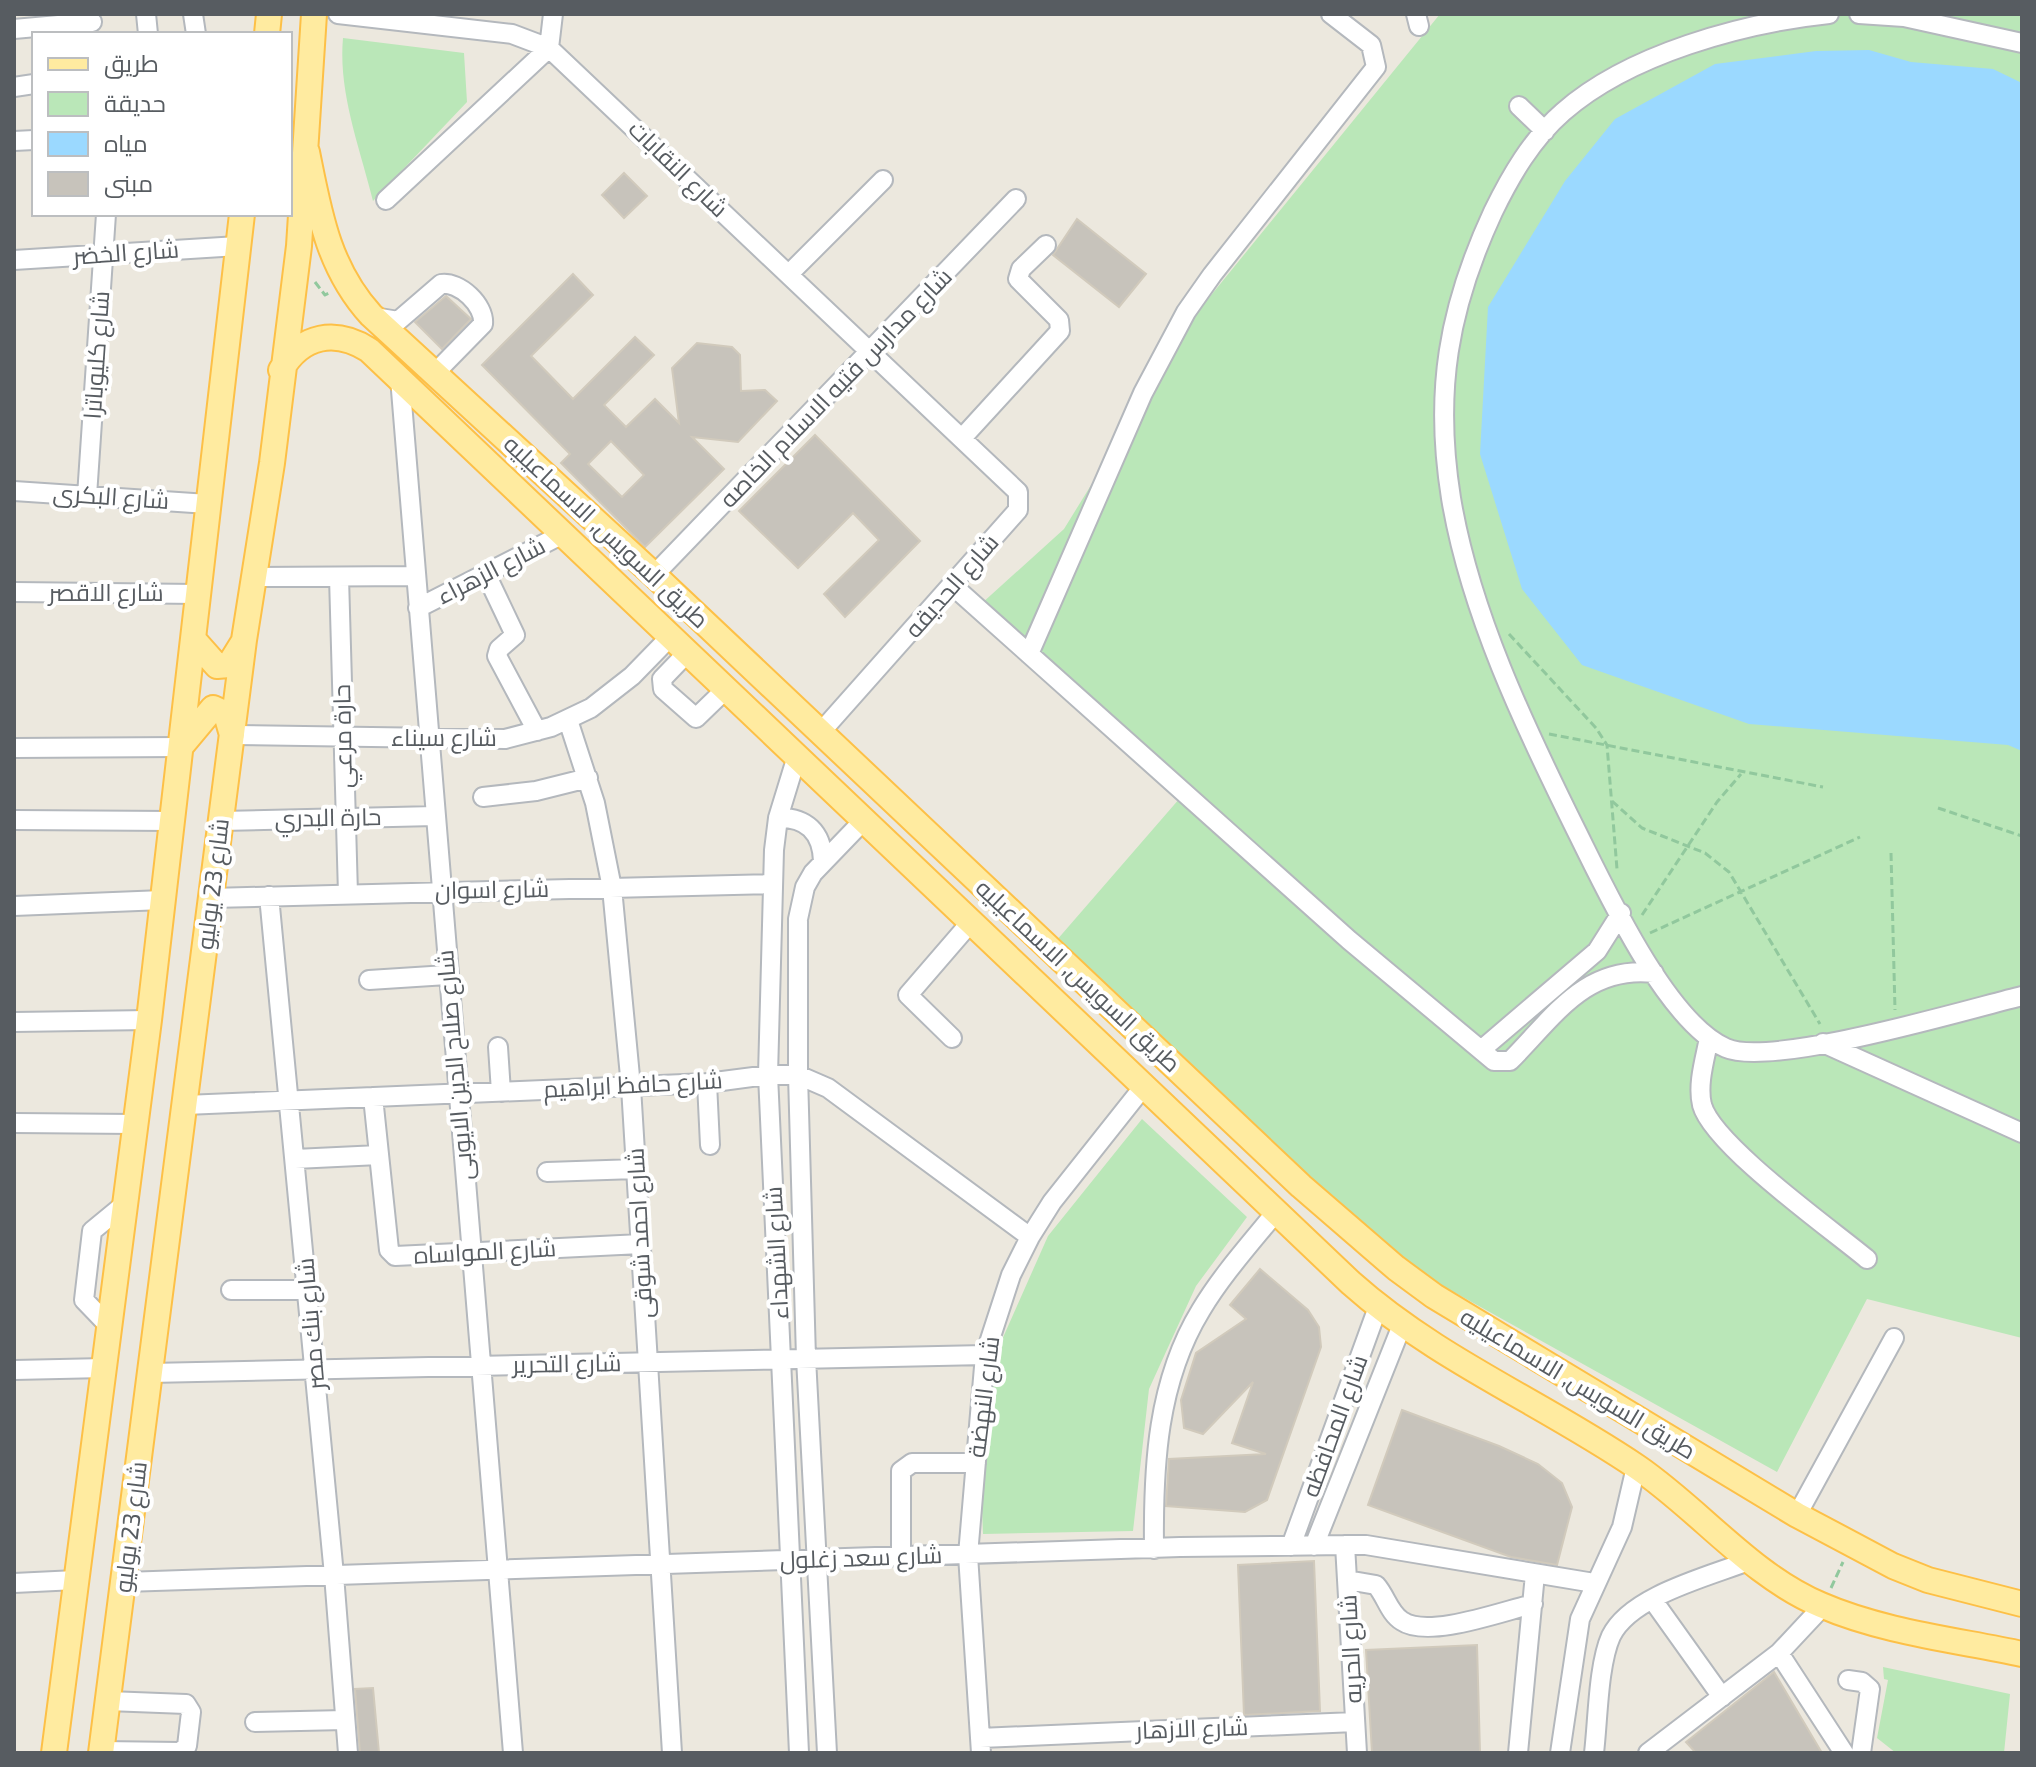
<svg xmlns="http://www.w3.org/2000/svg" width="2036" height="1767" viewBox="0 0 2036 1767" font-family="'Exo 2',Cairo,sans-serif">
<style>
.green{fill:#bae7b8}
.water{fill:#9bd9ff}
.building{fill:#c7c3bb;stroke:#d1cabc;stroke-width:2;fill-rule:evenodd}
.lines{fill:none;stroke-linecap:round;stroke-linejoin:round}
.minor-casing{stroke:#b4b8bd;stroke-width:22}
.major-casing{stroke:#fdc047;stroke-width:28}
.path{stroke:#91c89d;stroke-width:3;stroke-dasharray:8 4;stroke-linecap:butt}
.minor{stroke:#fff;stroke-width:18}
.major{stroke:#ffeba0;stroke-width:24}
.labels{text-anchor:middle;stroke-width:8;stroke-linejoin:round;paint-order:stroke}
.street-label{font-size:24px;fill:#575c61;stroke:#fff}
</style>
<rect width="100%" height="100%" fill="#ece8de"/>
<path class="green" d="M1440,14H2022V1338L1867,1299L1777,1472L1398,1261L1056,941L1180,798L970,614L1064,529L1199,310Z
M343,38L464,53L467,102L373,201C360,148 338,93 343,38Z
M1142,1119L1247,1217L1196,1286L1149,1389L1133,1531L983,1534L981,1482L993,1360L1048,1236Z
M1883,1667L2010,1694L2004,1753H1896L1877,1738L1888,1680L1884,1679Z"/>
<path class="water" d="M1869,50L1911,62L1993,69L2022,83V751L2008,745L1749,724L1582,665L1522,589L1480,454L1488,307L1565,181L1615,119L1715,64L1816,51Z"/>
<path class="building" d="M624,173L647,196L624,218L602,195Z
M1077,219L1146,274L1119,307L1053,255Z
M573,274L593,295L531,356L573,399L635,337L654,355L604,405L626,427L655,399L679,423L672,368L697,343L732,347L740,355L741,391L765,390L777,401L738,442L692,437L724,469L645,547L561,463L570,454L482,365ZM611,441L644,475L622,497L588,464Z
M446,296L471,319L442,349L415,322Z
M815,435L920,541L845,617L824,594L879,540L853,513L798,568L739,511Z
M1260,1269L1308,1310L1319,1327L1321,1347L1267,1500L1245,1512L1166,1506L1169,1459L1266,1454L1232,1443L1253,1382L1203,1434L1184,1428L1181,1400L1196,1353L1246,1319L1230,1305Z
M1402,1410L1499,1446L1538,1464L1562,1483L1572,1507L1557,1565L1511,1557L1368,1505Z
M1314,1561L1320,1711L1244,1715L1238,1565Z
M1477,1645L1480,1753H1372L1366,1650Z
M1774,1672L1822,1753H1696L1686,1742Z
M373,1688L379,1753H360L355,1689Z"/>
<g class="lines">
<defs>
<path id="minor" d="M146,14L148,34
M193,14L196,34
M338,14L512,34L549,48L1018,492V510L820,733
M1416,14L1419,26
M1829,14C1743,23 1629,54 1563,112C1532,139 1511,175 1493,212C1448,309 1434,392 1451,498C1470,612 1524,725 1575,828C1604,886 1666,1022 1726,1048C1771,1068 1965,1010 2022,996
M1859,14L1904,17L2022,43
M14,29L92,22
M14,87L34,84
M1519,106L1545,131
M14,141L34,140
M386,200L549,48L553,14
M14,260L238,246
M789,274L883,180
M374,317L398,321L441,284C459,281 485,305 483,324L434,374
M400,378L513,1753
M963,437L1060,331L1059,320L1018,279L1021,269L1046,245
M14,491L208,504
M87,496L106,214
M486,574L515,635L499,649L497,656L537,731
M654,575L1016,199
M252,577L416,576
M339,577L348,894
M953,586L1349,940L1494,1061H1510C1554,1017 1585,965 1654,973
M14,592L198,594
M418,608L563,534
M688,652L662,679L663,689L696,718L726,689
M1029,654L1143,393L1186,312L1212,275L1376,67L1371,45L1331,14
M568,720L595,803L612,888L631,1087L672,1753
M232,735L505,739L551,727L591,708L632,676L671,636
M14,748L180,747
M797,756L778,818L774,850L768,1075L799,1753
M483,797L536,791L588,778
M778,818C806,817 822,832 823,861
M14,820L172,821
M221,821L435,816
M269,896L334,1575L348,1753
M211,898L772,884
M14,906L163,900
M369,980L447,975
M14,1022L149,1020
M952,1038L908,995L971,922
M1709,1038C1705,1059 1697,1084 1702,1105C1713,1145 1831,1229 1867,1259
M1823,1043L2022,1133
M498,1047L501,1092
M1481,1050L1597,951L1621,913
M707,1083L710,1145
M373,1097L389,1250L395,1256L641,1244
M185,1105L707,1083L768,1075H798L828,1088L1030,1237
M14,1123L136,1124
M295,1159L379,1155
M547,1172L636,1169
M231,1290H308
M110,1327L84,1300L92,1231L126,1203
M14,1370L105,1368
M150,1373L985,1355
M1797,1515L1894,1338
M1345,1545L1357,1753
M1291,1546L1378,1307
M1314,1546L1402,1325
M1154,1549C1153,1466 1157,1382 1201,1310C1222,1275 1250,1244 1276,1212
M901,1557V1471L912,1463H976
M1347,1580L1376,1585C1386,1596 1389,1613 1402,1621C1428,1639 1503,1611 1533,1604
M124,1582L1180,1547L1345,1545H1366L1594,1583
M14,1583L76,1580
M1652,1599L1722,1697
M1779,1653L1844,1753
M1848,1680L1862,1682L1870,1689L1861,1753
M255,1722L345,1720
M980,1738L1355,1722
M101,1751L180,1752L187,1746L191,1712L186,1704L108,1701
M827,1753L806,1358L798,1075V919L805,887L813,873L864,820
M981,1753L968,1555L985,1355L1011,1275L1030,1237L1052,1202L1144,1086
M1518,1753L1535,1574
M1560,1753L1580,1619L1622,1527L1636,1467
M1594,1753C1598,1720 1598,1665 1611,1636C1631,1595 1711,1576 1751,1560
M1648,1753L1779,1653L1823,1606"/>
<path id="major" d="M267,34L269,14
M307,152C319,212 328,268 371,315L654,575L1301,1186L1396,1268L1434,1296L1797,1515L1893,1566L1928,1580L2022,1604
M281,370C302,334 336,329 369,350L1351,1283C1436,1359 1543,1403 1637,1467C1700,1510 1750,1575 1821,1605C1883,1632 1957,1640 2022,1654
M193,639L217,666L229,665L242,644
M182,745L213,708L226,714L232,735
M54,1753L149,1020L242,214
M101,1753L244,640L272,463L299,246L314,14"/>
</defs>
<use href="#minor" class="minor-casing"/>
<use href="#major" class="major-casing"/>
<path class="path" d="M315,282L325,295L329,293
M1509,634L1596,728L1607,745L1617,869
M1549,734L1823,787
M1612,801L1642,828L1705,853L1729,872L1820,1024
M1938,808L2022,836
M1891,853L1895,1010
M1642,915L1717,802L1741,774
M1650,933L1860,837
M1831,1588L1843,1562"/>
<use href="#minor" class="minor"/>
<use href="#major" class="major"/>
</g>
<g class="labels">
<g class="street-label">
<text transform="translate(678 169) rotate(44)" y="8">شارع النقابات</text>
<text transform="translate(126 253) rotate(-4)" y="8">شارع الخضر</text>
<text transform="translate(97 355) rotate(-86)" y="8">شارع كليوباترا</text>
<text transform="translate(836 388) rotate(-46)" y="8">شارع مدارس فتيه الاسلام الخاصه</text>
<text transform="translate(111 497) rotate(4)" y="8">شارع البكرى</text>
<text transform="translate(606 532) rotate(43)" y="8">طريق السويس, الاسماعيليه</text>
<text transform="translate(491 571) rotate(-27)" y="8">شارع الزهراء</text>
<text transform="translate(952 586) rotate(-49)" y="8">شارع الحديقه</text>
<text x="106" y="601">شارع الاقصر</text>
<text transform="translate(343 736) rotate(-91)" y="8">حارة مرعي</text>
<text x="444" y="746">شارع سيناء</text>
<text transform="translate(328 818) rotate(-1)" y="8">حارة البدري</text>
<text transform="translate(213 884) rotate(-83)" y="8">شارع 23 يوليو</text>
<text transform="translate(492 890) rotate(-1)" y="8">شارع اسوان</text>
<text transform="translate(1078 976) rotate(43)" y="8">طريق السويس, الاسماعيليه</text>
<text transform="translate(455 1065) rotate(-95)" y="8">شارع صلاح الدين الايوبى</text>
<text transform="translate(633 1085) rotate(-3)" y="8">شارع حافظ ابراهيم</text>
<text transform="translate(640 1233) rotate(-93)" y="8">شارع احمد شوقى</text>
<text transform="translate(485 1252) rotate(-3)" y="8">شارع المواساه</text>
<text transform="translate(777 1253) rotate(-93)" y="8">شارع الشهداء</text>
<text transform="translate(311 1324) rotate(-95)" y="8">شارع بنك مصر</text>
<text transform="translate(567 1364) rotate(-1)" y="8">شارع التحرير</text>
<text transform="translate(1578 1384) rotate(31)" y="8">طريق السويس, الاسماعيليه</text>
<text transform="translate(984 1397) rotate(-83)" y="8">شارع النهضة</text>
<text transform="translate(1335 1426) rotate(-70)" y="8">شارع المحافظه</text>
<text transform="translate(131 1527) rotate(-83)" y="8">شارع 23 يوليو</text>
<text transform="translate(861 1558) rotate(-2)" y="8">شارع سعد زغلول</text>
<text transform="translate(1351 1649) rotate(-93)" y="8">شارع الحريه</text>
<text transform="translate(1192 1729) rotate(-2)" y="8">شارع الازهار</text>
</g>
</g>
<rect width="2036" height="1767" fill="none" stroke="#575c61" stroke-width="32"/>
<rect x="32" y="32" width="260" height="184" fill="#ffffff" stroke="#bcbec0" stroke-width="2"/>
<rect x="48" y="58" width="40" height="12" fill="#ffeba0" stroke="#bcbec0" stroke-width="2"/>
<text x="104" y="72" font-size="24" fill="#575c61">طريق</text>
<rect x="48" y="92" width="40" height="24" fill="#bae7b8" stroke="#bcbec0" stroke-width="2"/>
<text x="104" y="112" font-size="24" fill="#575c61">حديقة</text>
<rect x="48" y="132" width="40" height="24" fill="#9bd9ff" stroke="#bcbec0" stroke-width="2"/>
<text x="104" y="152" font-size="24" fill="#575c61">مياه</text>
<rect x="48" y="172" width="40" height="24" fill="#c7c3bb" stroke="#bcbec0" stroke-width="2"/>
<text x="104" y="192" font-size="24" fill="#575c61">مبنى</text>
</svg>
